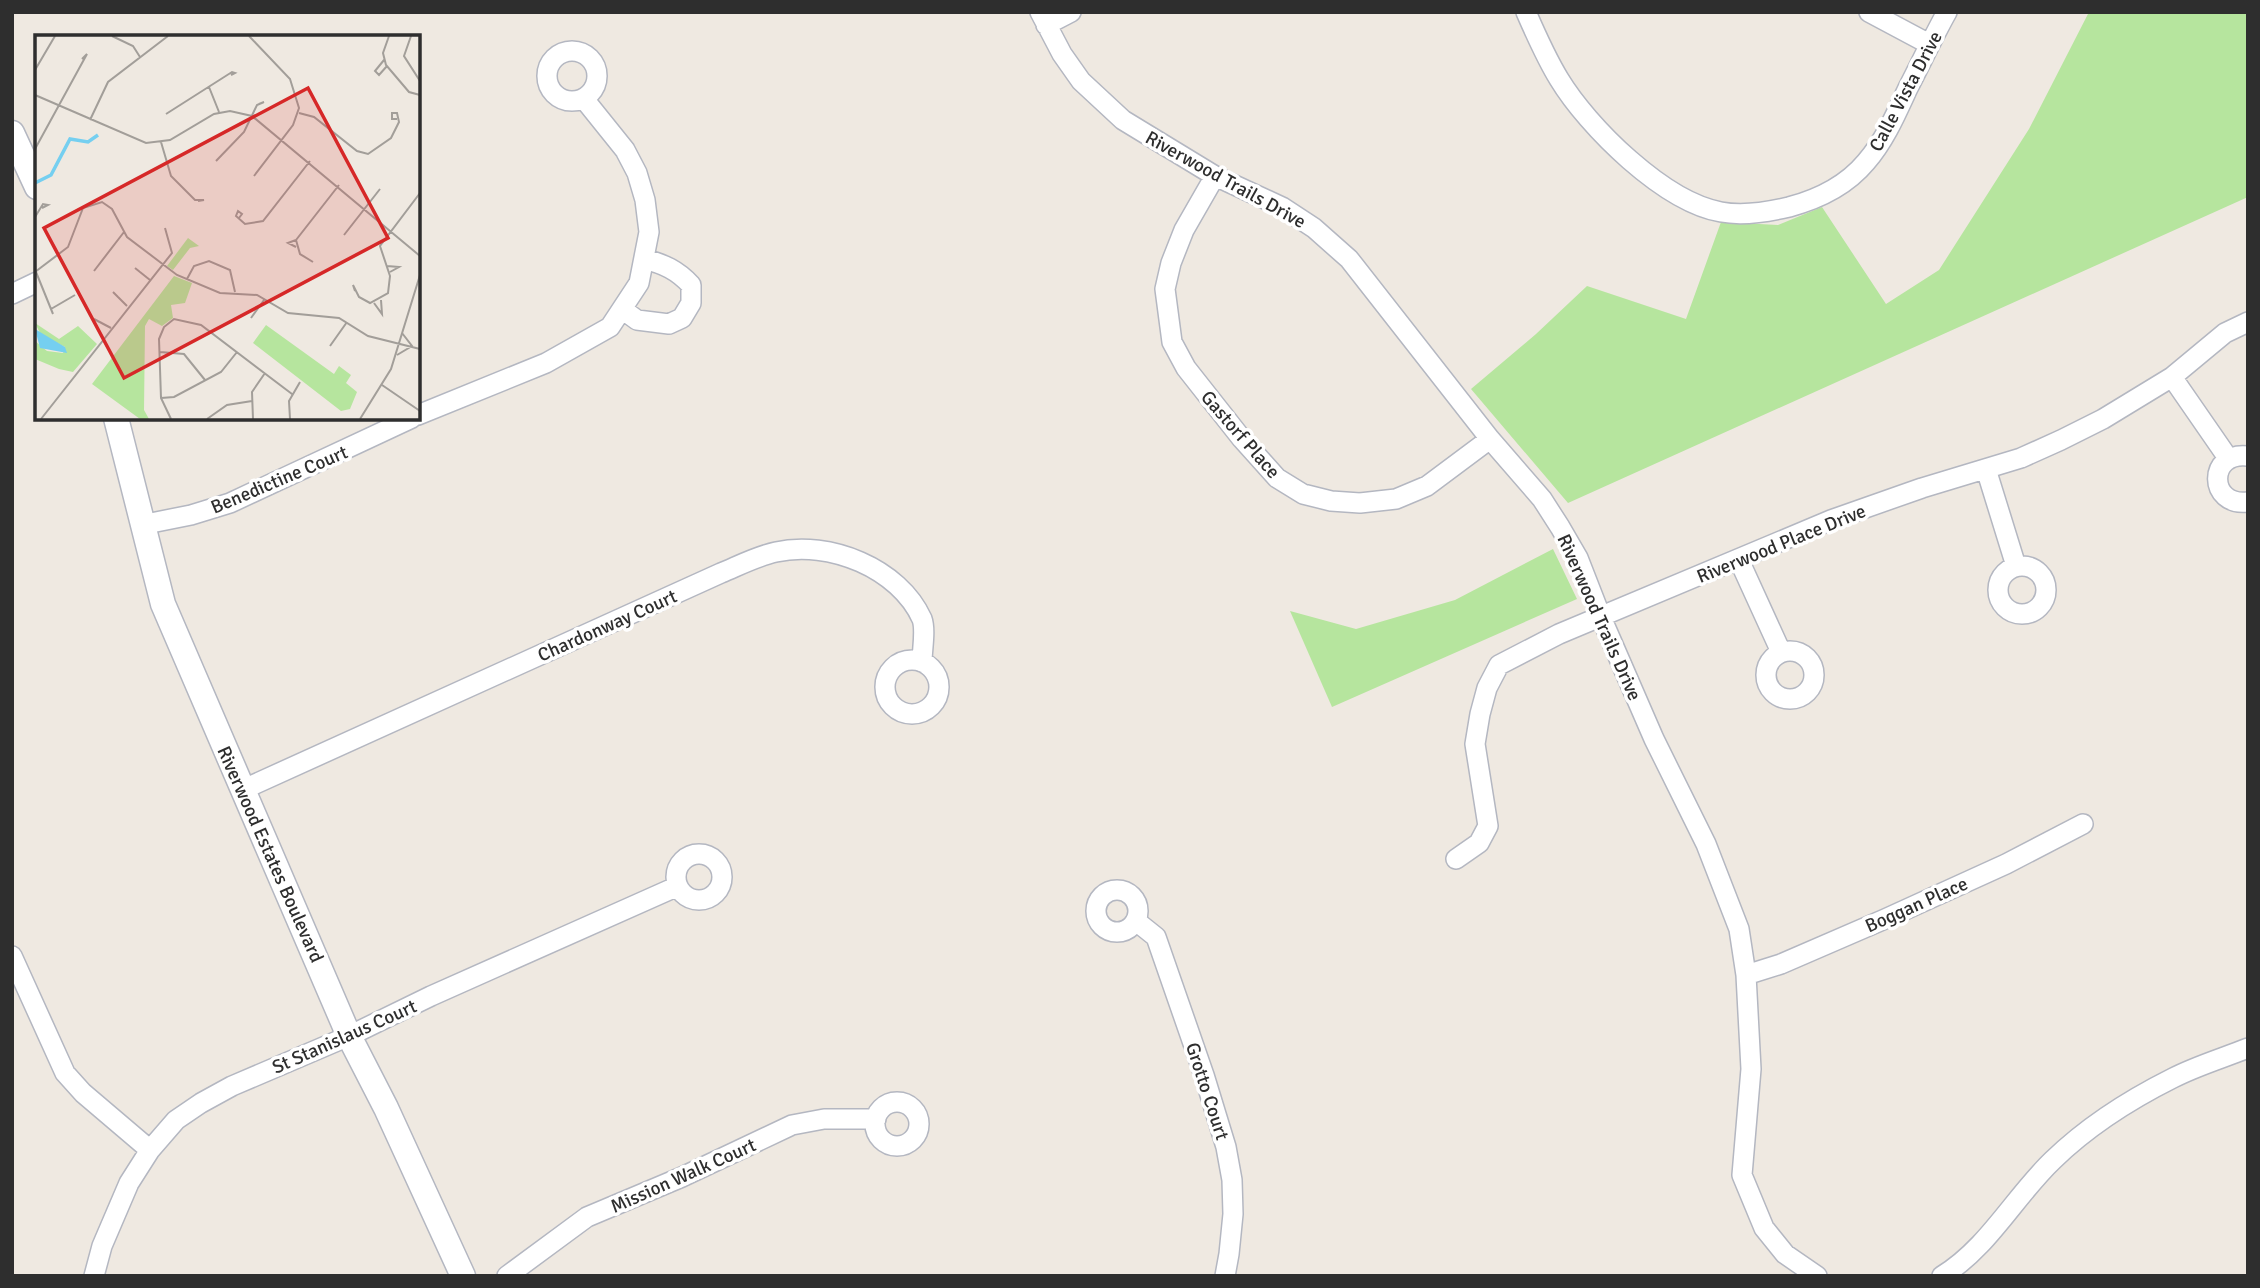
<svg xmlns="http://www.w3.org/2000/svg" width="2260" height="1288" viewBox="0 0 2260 1288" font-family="Signika,sans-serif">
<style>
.green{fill:#b6e59e}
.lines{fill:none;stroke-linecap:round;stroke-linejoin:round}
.minor-casing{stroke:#b4b7c1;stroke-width:22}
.tertiary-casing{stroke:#b4b7c1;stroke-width:27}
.minor{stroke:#fff;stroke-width:19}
.tertiary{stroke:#fff;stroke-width:24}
.labels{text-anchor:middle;stroke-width:7;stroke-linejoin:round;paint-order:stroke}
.street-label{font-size:19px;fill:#2e2e2e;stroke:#fff}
.inset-river{fill:none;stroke:#75cff0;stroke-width:3.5}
.inset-road{fill:none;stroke:#a29e99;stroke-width:2}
.view{fill:#d62828;fill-opacity:0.15;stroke:#d62828;stroke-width:3.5}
.inset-edge{fill:none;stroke:#2e2e2e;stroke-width:3.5}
</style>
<rect width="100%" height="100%" fill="#efe9e1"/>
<path class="green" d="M2089,12H2248V197L1568,503L1471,389L1536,334L1587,286L1686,319L1721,222L1778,225L1822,207L1886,304L1939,270L2029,129Z
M1553,549L1577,599L1332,707L1290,611L1356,629L1455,600Z"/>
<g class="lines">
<defs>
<path id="minor" d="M1040,12L1062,54L1081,81L1123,120L1215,176L1282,207L1314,228L1349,259L1490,439L1542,499L1560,527L1578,558L1601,617L1654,739L1706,844L1739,929L1746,975L1751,1069L1742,1175L1764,1228L1785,1254L1817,1276
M1526,12C1536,35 1546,58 1559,79C1588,127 1664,202 1721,212C1742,216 1768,212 1789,207C1819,199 1846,186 1866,162C1885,140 1896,114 1908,88C1921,63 1933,37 1947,12
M1869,12L1929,44
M1046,25L1071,12
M547 76a25 25 0 1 1 50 0a25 25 0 1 1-50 0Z
M1215,176L1184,230L1171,263L1165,289L1172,342L1186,368L1242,439L1277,478L1303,494L1331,501L1360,503L1396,499L1427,486L1490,439
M12,294L37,282
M622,309L637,320L669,324L682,318L691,303V285C677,270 664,264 644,259
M2172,377L2228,458
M418,415L546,363L610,327L639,283L649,232L645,200L637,173L625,150L584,99
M2248,456C2207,451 2208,507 2248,502
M1986,469L2016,566
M141,525L191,515L230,503L412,418
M1739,560L1781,652
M1998 590a24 24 0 1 1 48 0a24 24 0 1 1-48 0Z
M1766 675a24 24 0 1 1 48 0a24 24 0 1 1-48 0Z
M885 687a27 27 0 1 1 54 0a27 27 0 1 1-54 0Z
M244,789L721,573C738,566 757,556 776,552C829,540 899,568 922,619C926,630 922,650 922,662
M676 877a23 23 0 1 1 46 0a23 23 0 1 1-46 0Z
M1456,859L1479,843L1488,826L1475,744L1480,714L1487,688L1499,665L1559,634L1831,520L1922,488L2021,458L2061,440L2103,419L2172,377L2225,333L2248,322
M1096 911a21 21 0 1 1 42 0a21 21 0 1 1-42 0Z
M1136,921L1156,937L1204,1075L1226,1147L1232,1180L1233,1214L1229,1254L1225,1276
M12,956L65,1073L83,1093L150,1150
M1746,975L1781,964L1885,919L2006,864L2083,824
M875 1124a22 22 0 1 1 44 0a22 22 0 1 1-44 0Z
M94,1276L102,1246L129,1183L150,1150L176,1120L201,1103L232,1086L349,1036L431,996L678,886
M507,1276L587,1217L682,1177L792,1125L824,1119H876
M1942,1276C1988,1248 2015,1196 2053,1160C2087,1127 2131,1099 2173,1078C2196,1066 2223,1058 2248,1048"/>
<path id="tertiary" d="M12,133L37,187
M116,418L163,604L349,1036L386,1108L463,1276"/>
</defs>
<use href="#minor" class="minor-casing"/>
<use href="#tertiary" class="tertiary-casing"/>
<use href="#minor" class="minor"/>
<use href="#tertiary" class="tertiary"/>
</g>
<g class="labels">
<g class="street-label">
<text transform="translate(1905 91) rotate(-62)" y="7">Calle Vista Drive</text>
<text transform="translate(1226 179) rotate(29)" y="7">Riverwood Trails Drive</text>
<text transform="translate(1241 434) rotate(49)" y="7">Gastorf Place</text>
<text transform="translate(279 479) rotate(-23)" y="7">Benedictine Court</text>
<text transform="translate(1781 543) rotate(-22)" y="7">Riverwood Place Drive</text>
<text transform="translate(1600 617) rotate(66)" y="7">Riverwood Trails Drive</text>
<text transform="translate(607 625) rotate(-24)" y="7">Chardonway Court</text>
<text transform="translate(271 854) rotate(66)" y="7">Riverwood Estates Boulevard</text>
<text transform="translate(1916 904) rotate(-24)" y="7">Boggan Place</text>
<text transform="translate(344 1036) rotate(-24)" y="7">St Stanislaus Court</text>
<text transform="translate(1208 1091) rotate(72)" y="7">Grotto Court</text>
<text transform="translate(683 1175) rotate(-24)" y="7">Mission Walk Court</text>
</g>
</g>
<g transform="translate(35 35)">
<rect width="385" height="385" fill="#efe9e1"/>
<path d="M153,203L164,211L155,213L138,235L132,231ZM139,241L157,248L150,268L136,270L138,283L127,291L114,284L110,291L109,375L114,384H105L57,349ZM0,288L24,304L43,291L62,309L38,337L24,334L0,324V306L12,316L28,318L30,312L6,300ZM231,290L299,339L304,331L316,340L311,348L322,357L315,374L306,376L218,308Z" fill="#b6e59e"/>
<path d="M0,294L30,312L32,318L5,313Z" fill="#75cff0"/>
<path class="inset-river" d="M0,148L16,140L35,104L53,107L63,100"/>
<path class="inset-road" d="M77,1L98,11L105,22M214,1L255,44L264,73L258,90L219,141M354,1L348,18L351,30L374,57L385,60M376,1L369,21L385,46M349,25L340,36L344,40L352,31M0,35L20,1M174,52L184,77M0,60L111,108L135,105L179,79L195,76L217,81L385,221M264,78L279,82L322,116L333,119L356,103L364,87L362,78H357V84H362M131,79L197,37L200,38L196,40M55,85L73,47L133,1M126,107L136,141L160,165H169L163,166M0,114L52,19L47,24M181,126L209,97L222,70L229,67L224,69M0,182L8,169L13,170L7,173M204,183L207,179L203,176L201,181L210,189L228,186L275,126M309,200L345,154L341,159M261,205L265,219L278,227M261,212L253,208L261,205L304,150M352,231L364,232L355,237M59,236L89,197M0,237L33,212L48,173L67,167L77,174L92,202L142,240L185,258L222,260L253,278L304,283L333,301L385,314M1,237L18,279M105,237L100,233L115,245M152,244L159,231L174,226L195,235L200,257M320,256L318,250L324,262L335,268L353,258L355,241L345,211L385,158M83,262L78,257L92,271M339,268L347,279L346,265M16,274L40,260M216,283L229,265M64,287L59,284L76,293M295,311L312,287M125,317L149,319L170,345M362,320L377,311L367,298M347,350L385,376M126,363L139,362L186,337L202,317M6,384L137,218L130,193M136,384L126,363L124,304L129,292L139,284L166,290L257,359M172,384L192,370L217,366M218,384L217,357L230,338M255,384L254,366L265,347M325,384L356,334L385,240"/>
<path class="view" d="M273,53L353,203L89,343L9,193Z"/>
<rect width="385" height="385" class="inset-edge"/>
</g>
<rect width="2260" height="1288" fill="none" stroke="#2e2e2e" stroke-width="28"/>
</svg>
